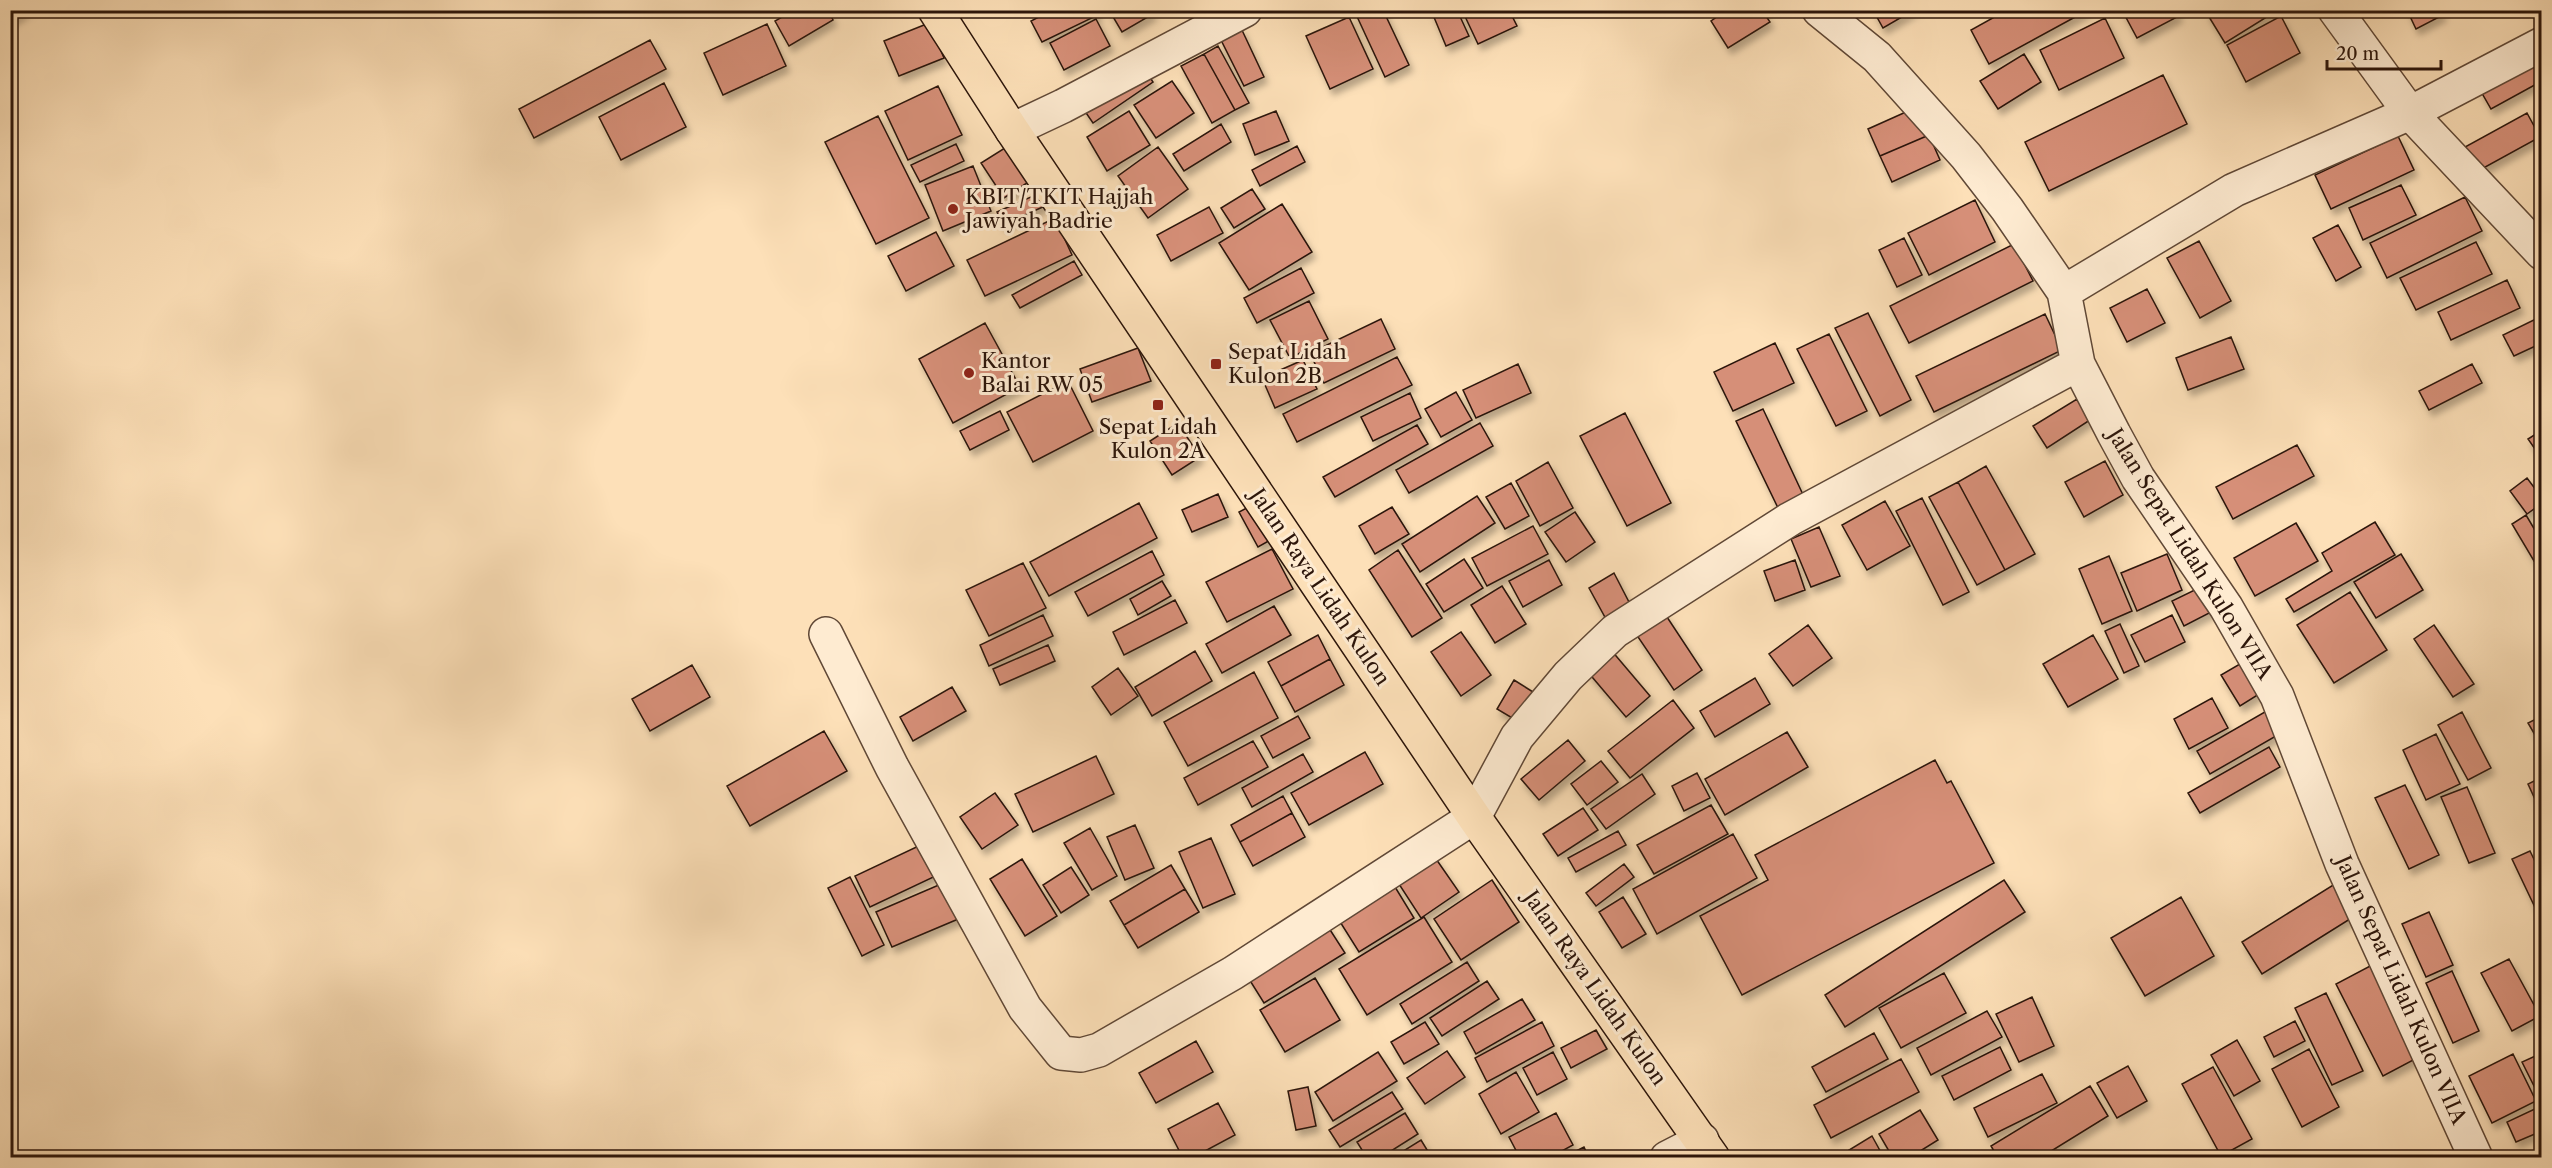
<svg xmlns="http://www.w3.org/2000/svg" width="2552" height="1168" viewBox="0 0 2552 1168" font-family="'Libre Caslon Text',serif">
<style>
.building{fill:#d68f78;stroke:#2c150a;stroke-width:1.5;filter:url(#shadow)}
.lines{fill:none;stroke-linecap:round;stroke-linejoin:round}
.minor-casing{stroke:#604836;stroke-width:36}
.major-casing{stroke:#2c150a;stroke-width:36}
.minor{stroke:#feebd1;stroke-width:33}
.major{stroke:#fde0b8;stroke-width:33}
.poi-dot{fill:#8f2418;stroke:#feebd1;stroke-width:2}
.labels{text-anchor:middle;stroke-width:6;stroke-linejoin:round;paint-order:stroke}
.poi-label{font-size:21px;fill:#2c150a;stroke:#feebd1;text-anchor:start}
.street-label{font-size:21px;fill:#2c150a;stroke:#feebd1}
</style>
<defs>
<filter id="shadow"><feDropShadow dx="3.5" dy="6" stdDeviation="3" flood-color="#0004"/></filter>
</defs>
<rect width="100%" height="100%" fill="#fde0b8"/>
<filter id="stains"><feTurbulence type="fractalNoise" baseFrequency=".00333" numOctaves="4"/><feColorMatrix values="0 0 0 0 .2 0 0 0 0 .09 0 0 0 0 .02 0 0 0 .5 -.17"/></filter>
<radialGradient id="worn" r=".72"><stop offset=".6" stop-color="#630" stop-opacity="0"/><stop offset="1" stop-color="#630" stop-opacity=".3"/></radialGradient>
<path class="building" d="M10,10H27L10,21Z
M794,10H828L833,20L789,46L775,21Z
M1052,10H1096L1098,15L1042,42L1031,21Z
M1109,10H1151L1153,14L1122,32Z
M1354,10H1383L1409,65L1385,77Z
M1431,10H1457L1469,36L1446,46Z
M1462,10H1509L1517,26L1478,44Z
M1727,10H1762L1770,22L1728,48L1711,21Z
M1873,10H1914L1883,28Z
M2007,10H2088L1989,64L1971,30Z
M2122,10H2176L2179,16L2137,38Z
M2208,10H2278L2225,43L2206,12Z
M2407,10H2440L2443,15L2416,29Z
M2281,16L2300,53L2246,82L2227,45Z
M1349,17L1373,69L1330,89L1306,36Z
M2105,18L2124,58L2059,90L2040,50Z
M1096,19L1110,46L1064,70L1050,43Z
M929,23L944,58L899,76L884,41Z
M767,24L786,66L723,95L704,53Z
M1241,28L1264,77L1244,86L1220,38Z
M650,40L666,69L534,138L519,109Z
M1218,46L1249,103L1235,110L1204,54Z
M2542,51V81L2491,109L2479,88Z
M1204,54L1235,110L1212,123L1181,66Z
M2024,54L2041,82L1998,109L1980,81Z
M1142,65L1153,82L1093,123L1082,107Z
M2163,75L2187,124L2049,191L2025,142Z
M1172,81L1194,113L1156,138L1134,105Z
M664,83L686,127L621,160L599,117Z
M938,86L962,135L908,160L885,111Z
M1917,107L1929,135L1880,156L1868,129Z
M1129,111L1150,145L1107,171L1087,137Z
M1276,111L1289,141L1255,155L1243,124Z
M2527,113L2540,137L2478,171L2465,147Z
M878,116L929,218L876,244L825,142Z
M1221,124L1231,142L1184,171L1173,154Z
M1929,135L1940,160L1892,182L1880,156Z
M2398,136L2414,170L2331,209L2315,175Z
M956,144L964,161L920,182L911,165Z
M1008,146L1030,181L1004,198L981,163Z
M1297,146L1305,162L1260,186L1252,170Z
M1158,147L1188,189L1148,218L1118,176Z
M973,166L991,211L943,231L925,185Z
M2401,185L2416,215L2363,240L2349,208Z
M1252,189L1265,209L1234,228L1221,208Z
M1040,193L1045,206L1002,225L997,212Z
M2465,197L2482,231L2387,278L2370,243Z
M1975,200L1995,242L1929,275L1908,233Z
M1282,204L1312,252L1249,290L1219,243Z
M1209,207L1223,233L1171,261L1157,235Z
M1055,218L1072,255L985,296L967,260Z
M2338,225L2361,267L2336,281L2313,238Z
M936,232L954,266L906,291L888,256Z
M1904,238L1922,275L1897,287L1879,250Z
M2199,241L2231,301L2200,318L2167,258Z
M2476,242L2492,274L2416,310L2400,278Z
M2014,244L2033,281L1909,343L1890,306Z
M1074,261L1082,275L1020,308L1012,295Z
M1301,268L1314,293L1257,323L1244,298Z
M2507,280L2520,308L2451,340L2438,312Z
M2147,289L2165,323L2127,342L2110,308Z
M1309,301L1328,339L1290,358L1270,320Z
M1868,313L1911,400L1880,416L1835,328Z
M2045,314L2062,350L1934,412L1916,376Z
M2542,316V343L2514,356L2503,335Z
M1381,319L1395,349L1324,383L1310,353Z
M985,323L1020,387L953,423L919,359Z
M1829,334L1867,411L1836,426L1797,349Z
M2231,337L2244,369L2188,390L2176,358Z
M1775,343L1794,383L1733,411L1714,372Z
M1138,348L1151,381L1092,402L1080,369Z
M1397,357L1412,385L1297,442L1283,414Z
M1303,360L1317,389L1275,408L1262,378Z
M1518,364L1531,393L1476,418L1463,390Z
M2472,364L2482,383L2429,410L2419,391Z
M1068,381L1093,431L1033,462L1007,412Z
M1456,392L1472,420L1441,437L1425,409Z
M1410,393L1421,418L1373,441L1361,417Z
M2077,399L2090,420L2047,448L2033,426Z
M1763,409L1806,501L1780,512L1736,421Z
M1000,411L1009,430L970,450L960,431Z
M1625,413L1671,503L1627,526L1580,436Z
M1178,423L1200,457L1172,475L1150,441Z
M1480,423L1493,446L1409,493L1396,470Z
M1417,425L1428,444L1335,497L1323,477Z
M2542,430V459L2528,439Z
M2297,445L2314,476L2233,519L2216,487Z
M2105,461L2123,495L2084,517L2065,482Z
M1548,462L1573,508L1540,526L1516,481Z
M1986,466L2035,554L2005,570L1958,482Z
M2527,478L2542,498V503L2527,514L2510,491Z
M1958,482L2005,570L1977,585L1929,497Z
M1511,483L1529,516L1505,529L1486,497Z
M1218,494L1228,517L1192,532L1182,510Z
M1477,496L1495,523L1420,572L1402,544Z
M1922,498L1969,592L1943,605L1896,511Z
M1885,501L1910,546L1867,570L1842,525Z
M1139,503L1157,538L1049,596L1030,562Z
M1256,503L1274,538L1258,547L1239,512Z
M1392,507L1409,534L1375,554L1359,526Z
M1575,512L1595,542L1566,562L1545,532Z
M2526,515L2542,542V556L2534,561L2512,524Z
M2375,522L2395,555L2294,612L2286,599L2332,571L2322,553Z
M2296,523L2318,561L2255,596L2234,558Z
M1533,526L1548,554L1487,586L1472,558Z
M1819,527L1840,576L1811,587L1791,539Z
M1272,549L1293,589L1227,622L1206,582Z
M1398,550L1442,618L1412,637L1369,570Z
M1152,551L1164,575L1088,616L1075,592Z
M2167,554L2182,590L2137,611L2121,573Z
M2401,554L2423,590L2376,618L2354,582Z
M2109,556L2132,611L2102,624L2079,569Z
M1464,559L1483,588L1444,612L1426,584Z
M1549,560L1562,585L1523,607L1509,581Z
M1795,560L1805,590L1775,601L1764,571Z
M1023,563L1046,608L989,636L966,590Z
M1614,573L1631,606L1606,619L1589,588Z
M1162,581L1171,596L1138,615L1130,599Z
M2207,584L2219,608L2184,626L2172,601Z
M1502,586L1526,624L1495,643L1471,605Z
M2350,592L2387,650L2334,683L2297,625Z
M1175,600L1187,623L1124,655L1113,632Z
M1274,606L1291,635L1222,673L1206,644Z
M1665,614L1702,670L1674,690L1636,634Z
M1043,615L1053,636L989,666L980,645Z
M2172,615L2185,642L2145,662L2131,635Z
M2120,624L2139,666L2124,673L2105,631Z
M1808,625L1832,658L1793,686L1769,654Z
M2434,625L2474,684L2453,697L2414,639Z
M1461,632L1491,675L1461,696L1431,652Z
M1318,635L1330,659L1281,686L1268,662Z
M2093,635L2118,679L2068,707L2043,664Z
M1048,645L1055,661L1000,685L993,669Z
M1611,650L1650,696L1626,717L1587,671Z
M1195,651L1212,681L1152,716L1135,687Z
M1330,659L1344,685L1295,712L1281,686Z
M2245,661L2264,691L2240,706L2221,675Z
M692,665L710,697L650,731L632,699Z
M1118,668L1138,696L1111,715L1092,687Z
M1254,672L1278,718L1188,766L1164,722Z
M1755,678L1770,704L1715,737L1700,711Z
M1514,680L1541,697L1524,725L1497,709Z
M952,687L966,711L913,741L900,717Z
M2212,698L2228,728L2189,749L2174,719Z
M1673,700L1694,728L1630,778L1608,751Z
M2270,709L2283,732L2210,774L2197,751Z
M2462,712L2491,768L2468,780L2438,725Z
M1298,716L1310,738L1273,758L1261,736Z
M2542,716V747L2528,723Z
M824,731L847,771L750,826L727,786Z
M1787,732L1808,767L1725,815L1705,779Z
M2436,734L2460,784L2426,800L2403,750Z
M1568,740L1585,761L1539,800L1521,779Z
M1253,741L1268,767L1198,805L1184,778Z
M2269,747L2280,767L2200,813L2188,793Z
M1365,752L1383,784L1309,825L1291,793Z
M1303,754L1313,772L1252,807L1242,788Z
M1096,756L1114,794L1033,832L1015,794Z
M1935,760L1947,783L1951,781L1994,863L1742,995L1700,916L1768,880L1755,855Z
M1601,761L1618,782L1587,805L1571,784Z
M1697,773L1710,798L1684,811L1672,786Z
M1642,774L1655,794L1606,829L1591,809Z
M2542,777V809L2540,810L2528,784Z
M2405,785L2439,855L2409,869L2375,798Z
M2467,787L2495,853L2469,863L2441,797Z
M995,793L1018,825L982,849L960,817Z
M1283,796L1292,813L1240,842L1231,825Z
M1711,805L1728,834L1654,874L1637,845Z
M1583,808L1598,830L1558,856L1543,834Z
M1292,813L1305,837L1253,866L1240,842Z
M1135,825L1154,868L1125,880L1107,837Z
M1090,828L1117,876L1092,890L1064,843Z
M1618,831L1626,845L1576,872L1568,858Z
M1733,834L1757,878L1657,934L1633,889Z
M1211,838L1235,894L1203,908L1179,852Z
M927,842L942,873L870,907L855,876Z
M2530,851L2542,876L2540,918L2512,859Z
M1434,856L1459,892L1421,918L1397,881Z
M1022,859L1057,916L1025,936L990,879Z
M1624,864L1634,877L1596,906L1586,893Z
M1171,865L1185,889L1124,925L1110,901Z
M1071,867L1089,895L1061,913L1043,885Z
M850,877L884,945L862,956L828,888Z
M1492,880L1519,922L1461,960L1434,919Z
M2004,880L2025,912L1845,1027L1825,995Z
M948,881L963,917L892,947L876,912Z
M1392,882L1414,918L1359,952L1337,917Z
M2338,882L2358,914L2262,974L2242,942Z
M1185,889L1199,912L1138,948L1124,925Z
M1623,897L1646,934L1622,948L1599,912Z
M2181,897L2214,956L2145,996L2111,938Z
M2429,912L2453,965L2426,977L2402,924Z
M1424,917L1452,962L1367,1015L1339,969Z
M1325,922L1345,953L1264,1003L1244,971Z
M2509,959L2540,1016L2512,1031L2481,973Z
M1467,962L1479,981L1412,1024L1400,1004Z
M2372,965L2419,1057L2383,1076L2336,984Z
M2452,971L2479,1031L2453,1043L2426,983Z
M1944,973L1966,1013L1901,1048L1879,1008Z
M1315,978L1340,1020L1285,1052L1260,1010Z
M1487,981L1499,999L1442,1036L1430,1018Z
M2326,993L2363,1071L2332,1085L2295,1008Z
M2032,997L2054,1046L2019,1062L1996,1014Z
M1522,999L1535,1020L1476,1054L1464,1032Z
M1987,1011L2002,1037L1931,1075L1917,1048Z
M2295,1021L2305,1041L2274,1057L2264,1037Z
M1425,1022L1439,1044L1404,1064L1391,1042Z
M1542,1022L1554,1046L1487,1082L1475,1058Z
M1596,1030L1607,1049L1571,1068L1561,1048Z
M1874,1033L1888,1059L1826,1092L1812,1067Z
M2237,1040L2260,1081L2234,1096L2211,1055Z
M1196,1041L1213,1072L1156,1103L1139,1073Z
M2000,1047L2011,1070L1954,1100L1942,1076Z
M2309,1049L2339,1107L2302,1127L2272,1069Z
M1447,1051L1465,1077L1425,1104L1407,1078Z
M1378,1052L1397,1081L1333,1121L1315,1092Z
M1553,1052L1567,1079L1537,1095L1523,1068Z
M2542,1053V1102L2522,1062Z
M2513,1054L2536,1101L2492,1123L2469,1076Z
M1901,1059L1919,1092L1831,1138L1814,1105Z
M2128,1066L2147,1101L2117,1118L2097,1083Z
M2213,1067L2252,1139L2221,1156L2182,1084Z
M1516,1072L1539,1112L1501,1134L1479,1094Z
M2042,1074L2057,1103L1988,1137L1974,1108Z
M2090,1086L2108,1116L2040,1158H1998L1991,1146Z
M1308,1087L1316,1126L1296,1130L1288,1091Z
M1392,1092L1403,1109L1340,1147L1329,1130Z
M1218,1103L1235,1135L1192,1158H1183L1168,1129Z
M2539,1107L2542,1112V1131L2516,1142L2507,1122Z
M1920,1110L1938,1140L1909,1158H1893L1879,1134Z
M1405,1113L1418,1134L1380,1158H1367L1357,1142Z
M1556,1113L1573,1145L1549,1158H1520L1509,1137Z
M1872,1136L1884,1158H1836Z
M1421,1140L1432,1158H1392Z
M1584,1147L1589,1158H1562Z
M2542,1149V1158H2525Z"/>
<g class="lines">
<defs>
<path id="minor" d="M1819,10L1877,57L1966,156L2007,209L2064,292L2078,364L2114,434L2138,478L2226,607L2277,696L2342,864L2476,1158
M2335,10L2410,113L2542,253
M1012,130L1063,106L1245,10
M2064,292L2234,190L2410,113L2542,44
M826,634L892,767L1025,1008L1061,1053L1081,1055L1099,1050L1233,973L1474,817L1517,737L1568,676L1615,631L1790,519L2078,364
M1667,1158L1702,1140"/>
<path id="major" d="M935,10L1012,130L1474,817L1713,1158"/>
</defs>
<use href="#minor" class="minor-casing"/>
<use href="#major" class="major-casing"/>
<use href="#minor" class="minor"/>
<use href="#major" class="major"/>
</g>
<g class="poi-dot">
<circle cx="953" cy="209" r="6"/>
<rect x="1210" y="358" width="12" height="12" rx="3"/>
<circle cx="969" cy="373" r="6"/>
<rect x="1152" y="399" width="12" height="12" rx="3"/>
</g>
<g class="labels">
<g class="poi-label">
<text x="965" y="204">KBIT/TKIT Hajjah<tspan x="965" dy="24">Jawiyah Badrie</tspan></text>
<text x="1228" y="359">Sepat Lidah<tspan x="1228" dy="24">Kulon 2B</tspan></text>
<text x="981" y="368">Kantor<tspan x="981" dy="24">Balai RW 05</tspan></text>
<text x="1158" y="434" text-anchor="middle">Sepat Lidah<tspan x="1158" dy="24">Kulon 2A</tspan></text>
</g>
<g class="street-label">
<text transform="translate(2190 554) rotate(58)" y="7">Jalan Sepat Lidah Kulon VIIA</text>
<text transform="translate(1320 587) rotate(56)" y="7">Jalan Raya Lidah Kulon</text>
<text transform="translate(1595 988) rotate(55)" y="7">Jalan Raya Lidah Kulon</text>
<text transform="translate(2401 990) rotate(66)" y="7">Jalan Sepat Lidah Kulon VIIA</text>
</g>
</g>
<rect width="2552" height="1168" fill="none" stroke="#fde0b8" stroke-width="36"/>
<rect x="12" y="12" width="2528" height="1144" fill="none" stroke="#2c150a" stroke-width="3"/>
<rect x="18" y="18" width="2516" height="1132" fill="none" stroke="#2c150a" stroke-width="1.5"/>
<path d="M2327 60v9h114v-9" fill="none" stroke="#2c150a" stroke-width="3"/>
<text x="2336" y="60" font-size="18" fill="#2c150a" stroke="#feebd1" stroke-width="4.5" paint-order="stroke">20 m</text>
<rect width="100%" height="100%" filter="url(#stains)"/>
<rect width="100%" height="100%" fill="url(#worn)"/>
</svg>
